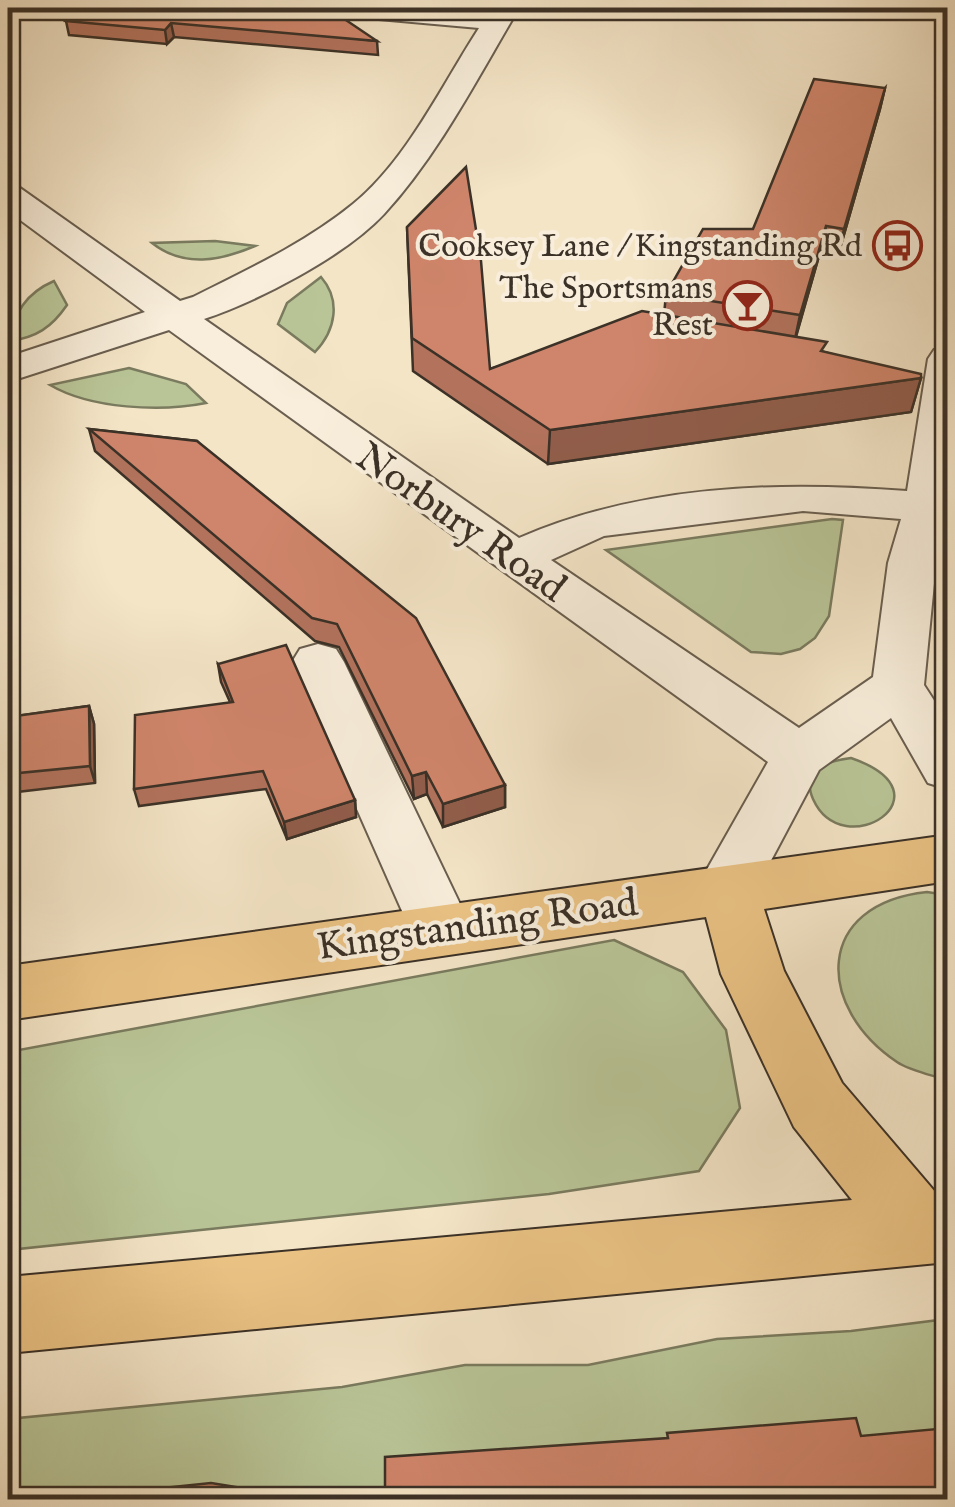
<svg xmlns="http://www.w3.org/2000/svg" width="955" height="1507" viewBox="0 0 955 1507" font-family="'IM FELL English',serif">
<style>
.green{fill:#b9c597;stroke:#7a7b5f;stroke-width:2.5}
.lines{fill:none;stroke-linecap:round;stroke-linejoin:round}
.minor-casing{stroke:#695e4f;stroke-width:4}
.major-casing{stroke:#3b3127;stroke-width:4}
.minor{fill:#f8eedb;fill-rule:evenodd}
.major{fill:#eac284;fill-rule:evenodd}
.wall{fill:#b2725c;stroke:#3b3127;stroke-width:2.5}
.shaded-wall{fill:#915d4b;stroke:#3b3127;stroke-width:2.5}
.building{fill:#cf856b;stroke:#3b3127;stroke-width:2.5}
.labels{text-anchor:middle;stroke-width:8;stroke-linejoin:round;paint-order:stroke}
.far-poi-label{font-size:32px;fill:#3b3127;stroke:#f8eedb;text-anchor:end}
.street-label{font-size:40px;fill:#3b3127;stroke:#f8eedb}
</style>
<rect width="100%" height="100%" fill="#f4e5c7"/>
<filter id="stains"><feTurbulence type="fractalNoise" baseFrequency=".002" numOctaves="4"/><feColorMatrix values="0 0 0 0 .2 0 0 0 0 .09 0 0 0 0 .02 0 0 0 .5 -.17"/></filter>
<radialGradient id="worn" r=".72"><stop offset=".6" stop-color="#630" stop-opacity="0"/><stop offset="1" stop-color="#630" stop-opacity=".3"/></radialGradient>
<path class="green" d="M215,241L255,246C220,261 184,268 152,243Z
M321,277C341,300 336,330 315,352L278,324L287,303Z
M54,281L67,305C52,327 36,338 9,341C14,313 26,293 54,281Z
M129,368L186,384L206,403C161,412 91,409 50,385Z
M832,519L843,520L829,616L815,638L800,649L781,654L751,652L606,550Z
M851,758C955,794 843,866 813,799C800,769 828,761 851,758Z
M927,892L947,895V1080C932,1075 910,1071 897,1062C815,1007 814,904 927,892Z
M614,940L683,972L726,1030L740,1108L699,1171L549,1194L8,1250V1052Z
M947,1319V1499H8V1419L342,1387L465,1365H588L717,1339L851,1331Z"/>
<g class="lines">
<defs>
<path id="minor" d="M331,8L489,12L491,8H519C478,77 439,154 384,214C345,256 258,301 204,319L519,538C641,485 776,481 907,491L928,359L934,350L948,347V517L936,563L924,685L948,722V789L928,783L891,718L819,770L748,904L727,911L706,904L697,887L768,762L169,330L8,382V357L145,312L8,211V185L20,188L180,301L193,297C249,269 305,243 353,204C407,160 442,85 479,28L345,16ZM803,511L901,519L888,563L873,677L799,728L551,560L604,536Z
M318,644L336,649L344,662L472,929L463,947L441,954L419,947L410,929L292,662L300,649Z"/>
<path id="major" d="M948,835V881L764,909L784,971L842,1083L936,1193L948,1192V1262L8,1353V1277L852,1200L794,1127L721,974L706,917L8,1020V966Z"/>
</defs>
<use href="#minor" class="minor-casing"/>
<use href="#major" class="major-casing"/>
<use href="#minor" class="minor"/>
<use href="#major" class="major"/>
</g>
<path class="wall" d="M82,8L377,41L378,55L174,37L167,44L69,35L66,21Z
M885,88L880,109L839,252L821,249L796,337L824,352L921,378L911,412L548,464L413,371L407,227L490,369L664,315L666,294L753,229Z
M89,429L197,441L505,785V807L443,827L427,794L414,799L339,647L315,641L95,451Z
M218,664L355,800L356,817L287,839L266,789L139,806L134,789L230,702L221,682Z
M89,706L94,724L95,783L8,793V717Z"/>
<path class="shaded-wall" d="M171,23L174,37L167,44L165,30Z
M885,88L880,109L839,252L844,229Z
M826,226L821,249L795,339L800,315Z
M921,378L911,412L548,464L550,430Z
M89,706L94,724L95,783L90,766Z
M426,772L427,794L414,799L412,776Z
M505,785V807L443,827V804Z
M355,800L356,817L287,839L284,822Z"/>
<path class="building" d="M82,8H328L377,41L171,23L165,30L66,21Z
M814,79L885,88L844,229L826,226L800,315L666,294L703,229H753Z
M466,167L481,261L490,369L642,311L827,342L821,351L921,374V378L550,430L412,338L407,227Z
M89,429L197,441L416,618L505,785L443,804L426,772L412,776L337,624L312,618Z
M286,645L355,800L284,822L263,771L134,789L135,715L233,702L218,664Z
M89,706L90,766L8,774V717Z
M856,1418L861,1436L948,1428V1500H385V1457L668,1438L667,1433Z
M211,1483L305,1498V1500H47Z"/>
<defs>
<symbol id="bus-ring" viewBox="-11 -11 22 22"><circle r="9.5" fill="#f8eedb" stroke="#8f2418" stroke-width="1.5"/><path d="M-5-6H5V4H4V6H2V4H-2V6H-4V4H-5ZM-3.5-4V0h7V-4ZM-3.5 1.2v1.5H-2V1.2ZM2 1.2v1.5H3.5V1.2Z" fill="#8f2418"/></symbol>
<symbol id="bar-ring" viewBox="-11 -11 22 22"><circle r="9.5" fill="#f8eedb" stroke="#8f2418" stroke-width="1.5"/><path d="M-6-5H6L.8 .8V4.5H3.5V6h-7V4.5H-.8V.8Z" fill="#8f2418"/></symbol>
</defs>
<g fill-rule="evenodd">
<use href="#bus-ring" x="870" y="218" width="55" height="55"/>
<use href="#bar-ring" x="720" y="278" width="55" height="55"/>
</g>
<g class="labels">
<g class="far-poi-label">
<text x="862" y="256">Cooksey Lane / Kingstanding Rd</text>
<text x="713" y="298">The Sportsmans<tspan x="713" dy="37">Rest</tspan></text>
</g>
<g class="street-label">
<text transform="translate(462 521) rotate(35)" y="14">Norbury Road</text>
<text transform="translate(477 923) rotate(-8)" y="14">Kingstanding Road</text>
</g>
</g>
<rect width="955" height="1507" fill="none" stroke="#f4e5c7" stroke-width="40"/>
<rect x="10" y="10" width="935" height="1487" fill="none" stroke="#3b3127" stroke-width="5"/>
<rect x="20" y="20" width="915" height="1467" fill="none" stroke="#3b3127" stroke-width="2.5"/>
<rect width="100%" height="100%" filter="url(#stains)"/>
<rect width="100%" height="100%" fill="url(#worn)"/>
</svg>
